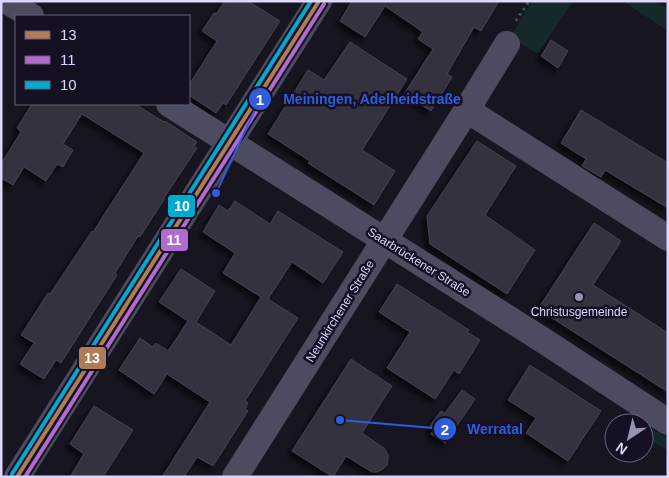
<svg xmlns="http://www.w3.org/2000/svg" width="669" height="478" viewBox="0 0 669 478" font-family="Arial,sans-serif">
<style>
.green{fill:#15292a}
.building{fill:#363341;stroke:#444152;filter:url(#shadow)}
.lines{fill:none;stroke-linecap:round;stroke-linejoin:round}
.path{stroke:#47515d;stroke-width:3;stroke-dasharray:2.5 4;stroke-linecap:butt}
.minor{stroke:#4d4b5f;stroke-width:26}
.bus-1-casing{stroke:#151123;stroke-width:8}
.bus-2-casing{stroke:#151123;stroke-width:8}
.bus-3-casing{stroke:#151123;stroke-width:8}
.bus-1{stroke:#b07c57;stroke-width:4}
.bus-2{stroke:#b06ccc;stroke-width:4}
.bus-3{stroke:#00a9ce;stroke-width:4}
.poi-dot{fill:#9793ae;stroke:#151123;stroke-width:2}
.labels{text-anchor:middle;stroke-width:5;stroke-linejoin:round;paint-order:stroke}
.street-label{font-size:12px;fill:#dcd7fb;stroke:#151123}
.poi-label{font-size:12px;fill:#dcd7fb;stroke:#151123}
.leader{fill:none;stroke:#305cdc;stroke-width:2}
.callout-dot{fill:#305cdc;stroke:#151123;stroke-width:2}
.mark-label{font-size:15px;text-anchor:middle;font-weight:bold;fill:#fff}
.callout-label{font-size:14px;text-anchor:middle;font-weight:bold;fill:#305cdc;stroke:#151123;stroke-width:5;stroke-linejoin:round;paint-order:stroke}
.line-badge{stroke:#151123;stroke-width:2}
.badge-label{font-size:14px;text-anchor:middle;font-weight:bold;fill:#fff}
</style>
<defs>
<filter id="shadow"><feDropShadow dx="-4.5" dy="4.5" stdDeviation="2.5" flood-color="#0009"/></filter>
</defs>
<rect width="100%" height="100%" fill="#17151f"/>
<path class="green" d="M532,1H573L538,54L510,37Z
M623,1H656L668,9V31Z
M644,423L668,439V451L644,436Z"/>
<path class="building" d="M225,1H248L280,21L226,105L223,103L216,113L189,95V85L217,41L202,31L214,13L216,14Z
M352,1H499L481,31L474,27L447,74L452,77L431,111L404,94L433,49L418,39L423,32L385,6L365,37L340,21Z
M551,40L568,51L558,68L541,56Z
M350,42L407,79L362,150L395,171L374,205L308,163L310,161L268,134L308,70L324,80Z
M32,104H135L164,122L165,121L197,142L194,146L197,148L164,198H165L140,237L138,236L115,273L117,275L61,363L56,360L44,379L20,364L34,343L21,335L48,293L50,294L92,231L93,232L144,153L82,114L63,144L73,150L63,167L57,164L46,181L24,167L13,185L1,178V164L21,132L17,128Z
M581,110L668,163V208L605,170L601,177L582,166L586,159L561,143Z
M477,141L516,166L485,215L535,250L507,294L430,244L427,216Z
M235,201L270,224L278,211L343,252L323,283L292,262L268,299L298,318L245,401L248,403L245,409L248,411L213,466L197,457L184,477H162L210,402L167,374L154,394L119,370L140,338L153,347L156,343L168,351L188,321L159,302L181,269L215,291L196,322L231,345L261,297L223,273L235,253L203,232L219,205L228,211Z
M594,223L621,241L593,285L668,333V392L538,309Z
M397,284L469,330L467,332L480,340L459,374L454,370L435,399L387,368L410,332L379,312Z
M351,359L392,386L362,433L384,448L388,455V460L387,465L383,469L377,472H372L346,456L333,477L292,451Z
M530,365L601,411L568,461L526,433L536,418L508,400Z
M462,390L475,399L445,443L431,434L434,429L430,426L441,411L445,413Z
M94,406L133,430L103,477H70L84,454L70,444Z"/>
<g class="lines">
<path class="path" d="M516,21L529,1"/>
<path class="minor" d="M7,1L31,16
M169,104L541,339L668,422
M466,111L478,117L668,238
M17,477L319,1
M235,477L466,111L507,44"/>
<defs>
<path id="bus-1" d="M17,477L319,1"/>
<path id="bus-2" d="M25,477L324,4"/>
<path id="bus-3" d="M12,474L311,1"/>
</defs>
<use href="#bus-1" class="bus-1-casing"/>
<use href="#bus-2" class="bus-2-casing"/>
<use href="#bus-3" class="bus-3-casing"/>
<use href="#bus-1" class="bus-1"/>
<use href="#bus-2" class="bus-2"/>
<use href="#bus-3" class="bus-3"/>
</g>
<circle class="poi-dot" cx="579" cy="297" r="5"/>
<g class="labels">
<g class="street-label">
<text transform="translate(419 262) rotate(32)" y="4">Saarbrückener Straße</text>
<text transform="translate(340 311) rotate(-58)" y="4">Neunkirchener Straße</text>
</g>
<g class="poi-label">
<text x="579" y="316">Christusgemeinde</text>
</g>
</g>
<path class="leader" d="M216 193L260 99M340 420L445 429"/>
<g class="callout-dot">
<circle cx="216" cy="193" r="5"/>
<circle cx="340" cy="420" r="5"/>
<circle cx="260" cy="99" r="12"/>
<circle cx="445" cy="429" r="12"/>
</g>
<g class="mark-label">
<text x="260" y="105">1</text>
<text x="445" y="435">2</text>
</g>
<g class="callout-label">
<text x="372" y="104">Meiningen, Adelheidstraße</text>
<text x="495" y="434">Werratal</text>
</g>
<g class="line-badge">
<rect x="167" y="194" width="29" height="24" rx="5" fill="#00a9ce"/>
<rect x="160" y="228" width="29" height="24" rx="5" fill="#b06ccc"/>
<rect x="78" y="346" width="29" height="24" rx="5" fill="#b07c57"/>
</g>
<g class="badge-label">
<text x="182" y="211">10</text>
<text x="174" y="245">11</text>
<text x="92" y="363">13</text>
</g>
<rect width="669" height="478" fill="none" stroke="#dcd7fb" stroke-width="5"/>
<rect x="15" y="15" width="175" height="90" fill="#151123" stroke="#656079"/>
<rect x="25" y="31" width="25" height="8" fill="#b07c57" stroke="#656079"/>
<text x="60" y="40" font-size="15" fill="#dcd7fb">13</text>
<rect x="25" y="56" width="25" height="8" fill="#b06ccc" stroke="#656079"/>
<text x="60" y="65" font-size="15" fill="#dcd7fb">11</text>
<rect x="25" y="81" width="25" height="8" fill="#00a9ce" stroke="#656079"/>
<text x="60" y="90" font-size="15" fill="#dcd7fb">10</text>
<g transform="translate(629 438) rotate(215)"><circle r="24" fill="#151123" stroke="#656079"/>
<path d="M0-4L9 19L0 12L-9 19Z" fill="#9793ae"/>
<text y="-8" font-size="14" font-weight="bold" text-anchor="middle" fill="#dcd7fb">N</text>
</g>
</svg>
